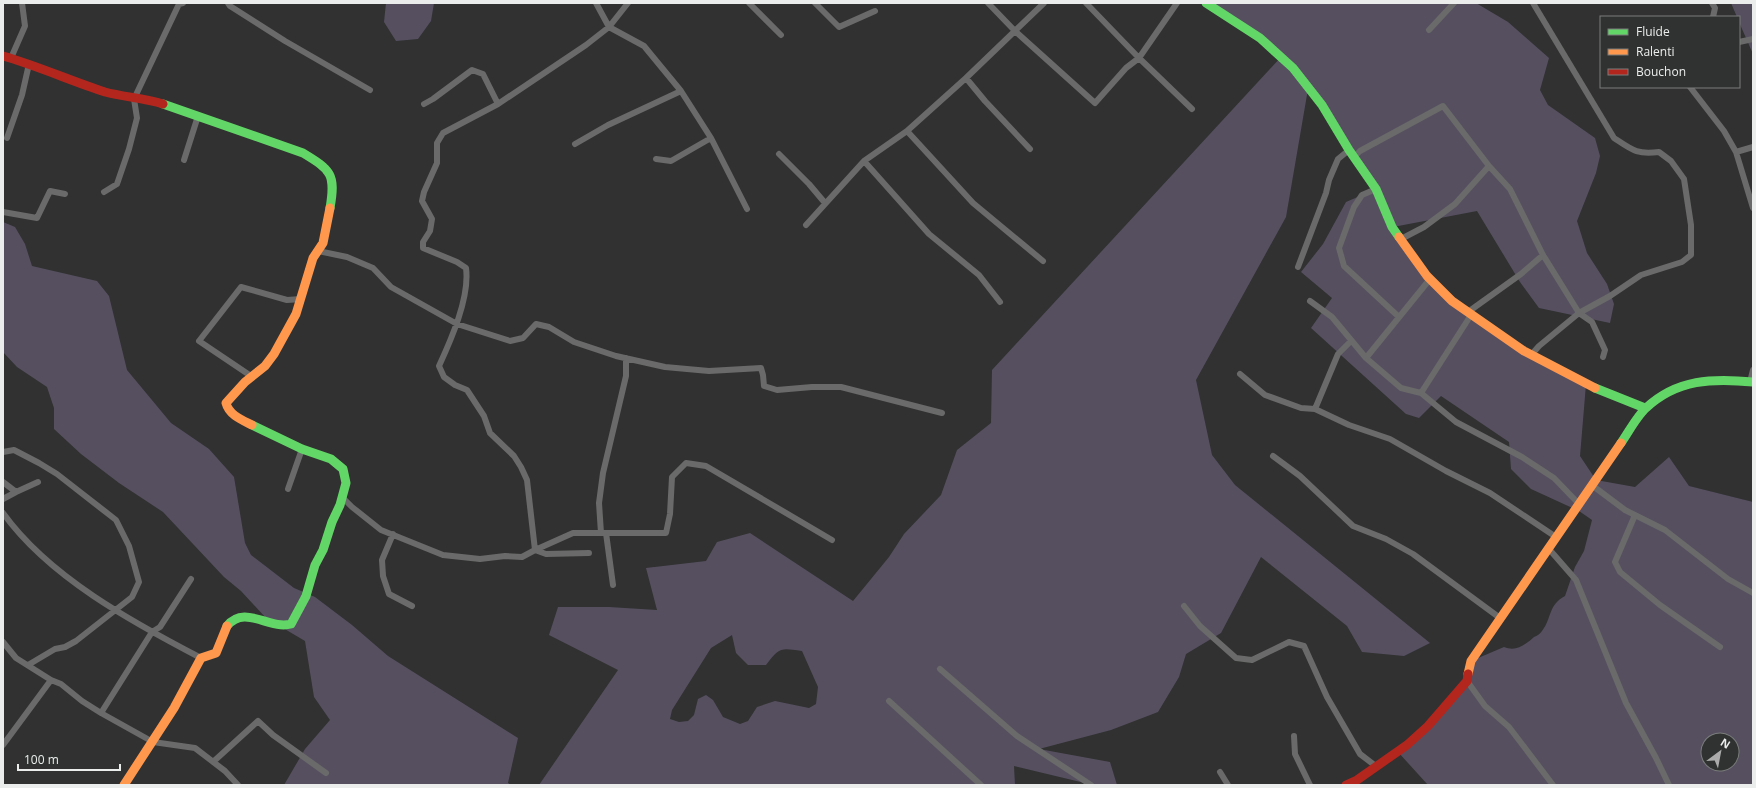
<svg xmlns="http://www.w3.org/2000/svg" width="1756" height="788" viewBox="0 0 1756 788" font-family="'Open Sans',sans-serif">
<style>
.green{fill:#564f60;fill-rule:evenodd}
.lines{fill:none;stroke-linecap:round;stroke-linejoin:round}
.street{stroke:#696a69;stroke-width:6}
.fast{stroke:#63d668;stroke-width:9}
.slow{stroke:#ff974d;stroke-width:9}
.jam{stroke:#b3261e;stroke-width:9}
</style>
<rect width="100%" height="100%" fill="#303130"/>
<path class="green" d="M386,3H434L431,21L418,39L396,41L384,22Z
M1206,3H1476L1508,22L1549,58L1540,90L1548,105L1595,138L1600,156L1596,173L1577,221L1587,253L1607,284L1614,304L1610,323L1539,308L1520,282L1477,211L1393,227L1427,276L1524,351L1586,384L1580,456L1596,480L1635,487L1669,457L1689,486L1753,502V785H1428L1398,752L1467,681L1471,661L1504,647C1516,652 1525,645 1534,637C1537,636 1540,634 1542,631C1552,618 1548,605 1565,596L1575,567L1584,551L1592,520L1579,511L1531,489L1511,469L1509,442L1441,396L1419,418L1406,414L1311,328L1332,298L1301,272L1323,244L1346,202L1376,189L1308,89L1286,217L1196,380L1212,455L1235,485L1430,643L1404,656L1362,652L1347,626L1261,557L1221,633L1186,654L1179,677L1158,712L1111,730L1039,749L1110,762L1117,785H1093L1014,766L1015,785H539L618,670L549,635L558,607H609L657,610L646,568L706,561L717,542L750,533L853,601L889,557L904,534L941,495L957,450L991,423L992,370L1281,57ZM732,635L736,653L748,665H766C780,647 780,648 802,651L818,687L816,704L809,708L775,701L757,707L748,721L740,724L723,717L713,700L706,695L698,699L694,715L688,721L679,722L670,719L672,710L711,648ZM1708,740H1732V764H1708Z
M1731,3H1753V54L1739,22V17H1737Z
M3,222L15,227L25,244L32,266L97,281L109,296L127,370L171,423L209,449L234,477L245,543L251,555L294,588L315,597L352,625L388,656L518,738L508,783L511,785H284L305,749L330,720L314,697L305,641L266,618L241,591L224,577L163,512L119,483L81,454L54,429V408L47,387L17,367L3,352Z"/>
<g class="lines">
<path class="street" d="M228,3L230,6L285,41L370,90
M596,3L609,27L644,46L681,91L711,138L747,209
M749,3L781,35
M815,3L839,27L875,11
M988,3L1015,31L1095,103L1126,68L1139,58L1177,3
M1086,3L1139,58L1192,109
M1533,3L1614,138C1632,150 1637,155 1659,152L1671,161L1684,179L1691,225V255L1682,262L1641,275L1610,296L1579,313L1592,322L1605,350L1603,357
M1712,3L1715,8L1713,17
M1429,30L1454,3
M1739,42L1753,39
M11,58L25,26L22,3
M966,78L985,101L1030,149
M1690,87L1724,131L1736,152L1753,208
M424,104L433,99L472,70L483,74L498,104
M907,131L973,203L1043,261
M7,138L22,95L29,64
M575,144L608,125L681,91
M1736,152L1753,147
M779,154L809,184L825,203
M1354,157L1360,151L1443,106L1489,166L1510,189L1543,255L1579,313L1539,346L1532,354
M656,159L671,161L711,138
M184,160L198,116
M864,161L929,234L979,275L1000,302
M1376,189L1362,195L1354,207L1339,248L1344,266L1399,317
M104,192L117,184L129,149L137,118L134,99L179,4L183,3
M3,212L37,218L50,191L65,194
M806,225L864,161L907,131L966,78L1044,3
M1401,239L1424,227L1455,204L1489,166
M318,251L347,257L373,268L391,287L457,324L510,341L523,338L536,324L549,327L574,342L616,356L665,367L709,371L761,368L763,375L764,386L777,390L812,387H841L942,413
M1298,267L1326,193L1329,180L1338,159L1349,150
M1310,301L1332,317L1366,358L1401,388L1421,393L1456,422L1522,457L1554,478L1580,505
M1468,312L1521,274L1543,255
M1366,358L1430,279
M1240,374L1265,395L1301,408L1315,409L1349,425L1390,439L1446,471L1490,493L1556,537
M251,376L199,341L241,287L287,300L301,299
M1750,382L1753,370
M1421,393L1471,315
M1315,409L1338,354L1351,341
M3,452L14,450L39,463L57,474L116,520L129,546L139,582L132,597L76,641L65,647L55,649L28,665
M1273,456L1300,476L1353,526L1386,539L1413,554L1500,618
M3,482L16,492
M1593,486L1625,510L1665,530L1728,579L1753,593
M288,489L302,449
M342,497L352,507L381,530L443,555L480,559L505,556L522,557L535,550L527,480L521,467L514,456L490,433L484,416L467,390L455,385L444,377L439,366C451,340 470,297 466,268L457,262L423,248V242L430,231L432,219L422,201L424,192L437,163V143L443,133L498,104L586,45L609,27L628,3
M3,499L16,492L38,482
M3,513C49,577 132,622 201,658
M1635,515L1615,562L1620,572L1660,605L1720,647
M601,533L599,503L603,473L626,376V358
M606,533L613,585
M393,534L382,560L383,576L389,594L412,606
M1549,549L1576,580L1626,703L1656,758L1669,785
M535,550L573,533H666L670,514L672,477L686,463L706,466L832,540
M535,550L546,554L589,553
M1184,606L1200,626L1236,658L1252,660L1289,642L1304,646L1327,697L1360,754L1377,767
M3,642L16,658L51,680L61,684L82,701L101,713L153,742L195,748L225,771L238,785
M940,669L1017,736L1091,785
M1467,681L1485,706L1509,727L1553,785
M889,701L981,785
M101,713L152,632L160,627L191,579
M1294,736L1295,754L1310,785
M3,745L51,680
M213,762L258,721L273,735L326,773
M1220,772L1228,785"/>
<path class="fast" d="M1206,3L1260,38L1293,68L1322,105L1349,150L1376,189L1392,227L1399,237
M163,104L303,153C331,170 336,174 330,208
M1595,388L1645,408
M1621,443C1628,433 1637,416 1646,408C1677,379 1713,378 1753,382
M227,626C245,604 269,630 291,624L306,596L315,565L323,550L332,522L340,505L346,483L343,469L331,459L302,449L252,425"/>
<path class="slow" d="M1399,237L1427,276L1452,301L1524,351L1595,388
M252,425C242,420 229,415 226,403L245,382L265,366L274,354L296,314L313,258L323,243L330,208
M1468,674L1471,661L1621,443
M124,785L174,708L201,658L216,653L227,626"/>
<path class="jam" d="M3,56C38,66 71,81 105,92C124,97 144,98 163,104
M1346,785L1357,780L1407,745L1428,726L1467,681L1468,674"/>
</g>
<rect width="1756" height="788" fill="none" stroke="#ebedec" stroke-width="8"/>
<rect x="1600" y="16" width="140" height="72" fill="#2f3230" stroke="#7a7d7b"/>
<rect x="1608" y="29" width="20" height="6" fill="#63d668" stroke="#7a7d7b"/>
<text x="1636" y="36" font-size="12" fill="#ebedec">Fluide</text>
<rect x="1608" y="49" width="20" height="6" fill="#ff974d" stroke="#7a7d7b"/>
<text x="1636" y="56" font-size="12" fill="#ebedec">Ralenti</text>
<rect x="1608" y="69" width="20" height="6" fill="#b3261e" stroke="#7a7d7b"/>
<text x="1636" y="76" font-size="12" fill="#ebedec">Bouchon</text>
<g transform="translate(1720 752) rotate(32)"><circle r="19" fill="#2f3230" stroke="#7a7d7b"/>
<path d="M0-3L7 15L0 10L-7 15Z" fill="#aaabaa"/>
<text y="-6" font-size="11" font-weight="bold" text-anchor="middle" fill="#ebedec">N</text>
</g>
<path d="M18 764v6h102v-6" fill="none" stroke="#ebedec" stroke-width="2"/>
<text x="24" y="764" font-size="12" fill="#ebedec" stroke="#2f3230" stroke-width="3" paint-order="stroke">100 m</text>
</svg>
